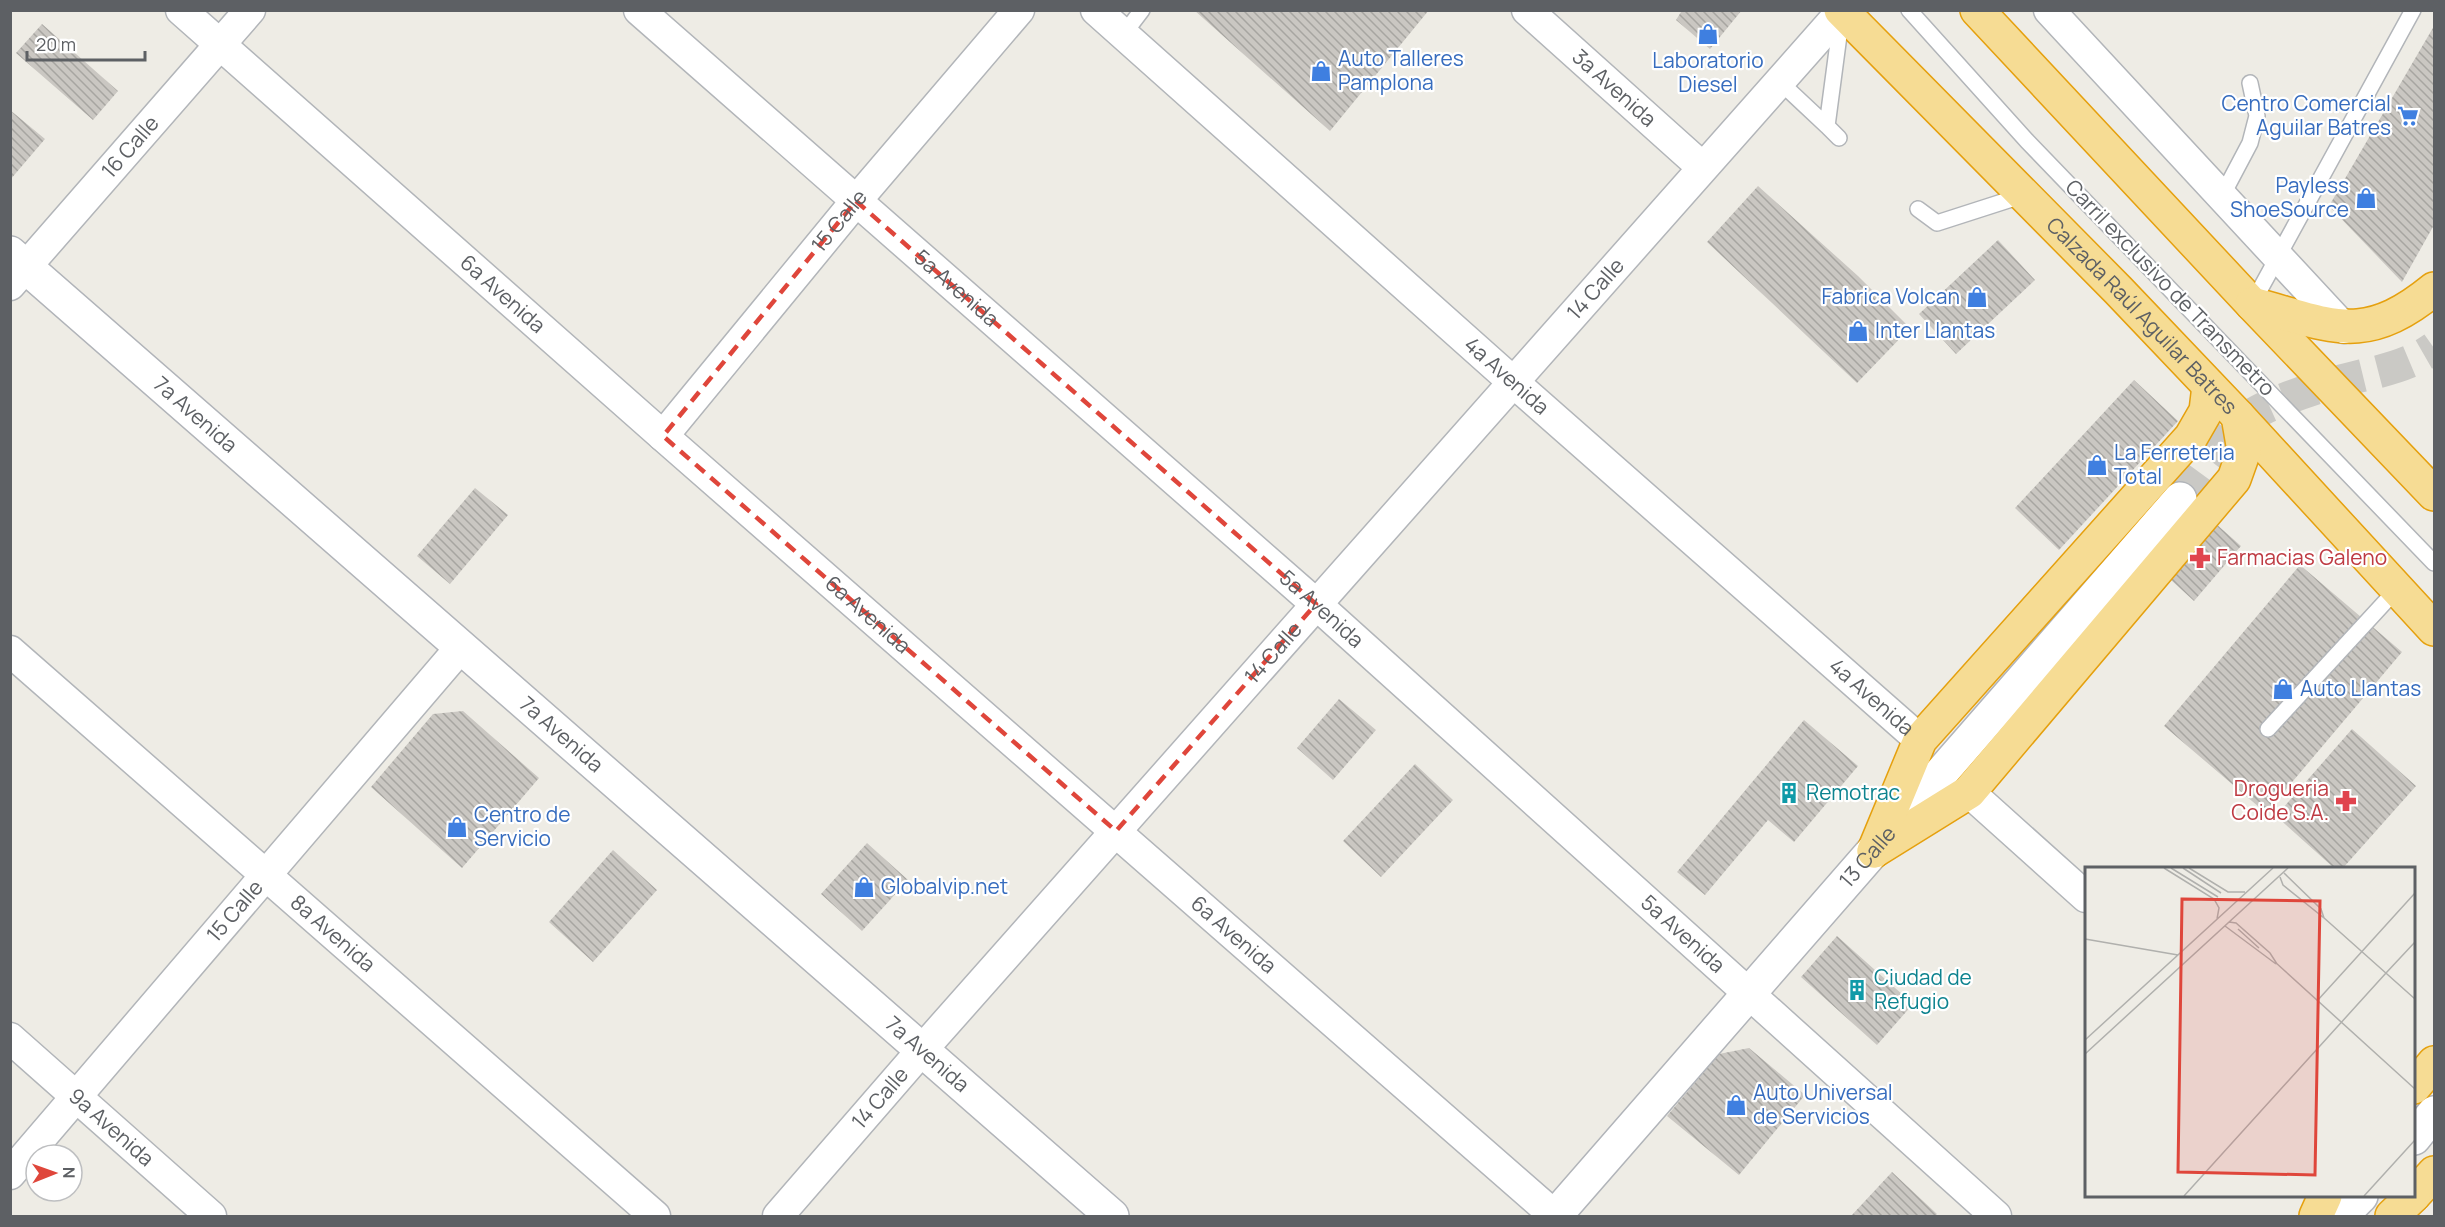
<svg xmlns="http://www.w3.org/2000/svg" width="2445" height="1227" viewBox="0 0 2445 1227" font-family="Manrope,sans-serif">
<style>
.building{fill:url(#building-back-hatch)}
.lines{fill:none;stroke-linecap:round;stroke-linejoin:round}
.secondary-tunnel{stroke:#cac9c5;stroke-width:33;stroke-dasharray:33 16;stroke-linecap:butt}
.lane-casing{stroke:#b2b5b9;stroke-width:18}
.street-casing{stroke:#b2b5b9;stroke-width:33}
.secondary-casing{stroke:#b1b4b9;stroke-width:36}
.highway-casing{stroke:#e5a00e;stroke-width:36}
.lane{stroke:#fff;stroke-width:15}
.street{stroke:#fff;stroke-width:30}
.secondary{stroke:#fff;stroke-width:33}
.highway{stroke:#f6dc94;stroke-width:33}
.marked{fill:none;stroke:#df463b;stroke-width:4.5;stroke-dasharray:12 8;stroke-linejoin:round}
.labels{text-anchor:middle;stroke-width:4.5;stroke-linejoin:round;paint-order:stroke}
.shop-label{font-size:21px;fill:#366cbe;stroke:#fff;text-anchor:start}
.street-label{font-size:21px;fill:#5d6064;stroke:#fff}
.health-label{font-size:21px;fill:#be3a42;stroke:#fff;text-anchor:start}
.culture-label{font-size:21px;fill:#0d838f;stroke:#fff;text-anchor:start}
.inset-road{fill:none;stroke:#b0b0ad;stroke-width:1.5}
.view{fill:#df463b;fill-opacity:0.15;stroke:#df463b;stroke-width:3}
.inset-edge{fill:none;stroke:#5d6064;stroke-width:3}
</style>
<defs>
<pattern id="building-back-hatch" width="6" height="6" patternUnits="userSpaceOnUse" patternTransform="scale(1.5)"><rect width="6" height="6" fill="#cac7c2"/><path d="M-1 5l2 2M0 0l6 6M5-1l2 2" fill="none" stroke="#a7a5a1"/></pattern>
</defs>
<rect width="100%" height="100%" fill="#eeece5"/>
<path class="building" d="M1194,10H1429L1330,131Z
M1679,10H1742L1710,49L1676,20L1681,12Z
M42,24L118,91L93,120L16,53Z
M2434,26V225L2402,282L2329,206Z
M10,110L45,139L10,180Z
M1758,186L1858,276L1910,328L1857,383L1707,242Z
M1998,240L2035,280L1956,354L1919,314Z
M2134,380L2178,421L2059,550L2015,508Z
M475,488L508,515L450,584L417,556Z
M2206,515L2241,546L2194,601L2159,569Z
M2300,565L2402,652L2266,813L2164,726Z
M1339,699L1376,730L1333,780L1297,748Z
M463,711L539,778L462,868L371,787L433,714Z
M1804,720L1858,766L1794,842L1768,820L1705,895L1677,872Z
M2352,729L2416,786L2343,868H2334L2276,816Z
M1415,764L1453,800L1381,877L1343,841Z
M867,843L908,880L862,931L821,894Z
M613,850L657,890L593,962L549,922Z
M1837,936L1913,1004L1877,1045L1801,977Z
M1749,1048L1805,1095L1739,1175L1667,1116L1719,1054Z
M1892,1172L1937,1214L1935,1216H1851Z"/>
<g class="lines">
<path class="secondary-tunnel" d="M2180,499C2200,472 2226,431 2255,413C2273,402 2319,386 2341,381C2374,372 2406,368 2434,348"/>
<defs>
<path id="lane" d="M1909,10L2027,141L2434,563
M1123,35L1142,10
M1779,81L1827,126
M1839,138L1827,126L1841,20
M2222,196L2250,143L2257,116L2250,83
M1918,209L1937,223L2024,195
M2252,304L2413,10
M2268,729L2397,589"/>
<g id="street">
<path id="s1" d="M181,10L663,436L1555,1216"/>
<path id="s2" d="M639,10L1316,604L1996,1216"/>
<path id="s3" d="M1096,10L1512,381L1920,740"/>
<path id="s4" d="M1527,10L1702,167"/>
<path d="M2049,10L2344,328"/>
<path id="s5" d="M10,285L250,10"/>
<path id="s6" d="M663,436L856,201L1019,10"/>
<path id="s7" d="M10,651L655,1216"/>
<path d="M1969,792L2086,897"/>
<path id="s8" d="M10,1038L211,1216"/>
<path id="s9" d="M10,1174L461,647"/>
<path id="s10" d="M778,1216L922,1050L1842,11"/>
</g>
<g id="secondary">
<path id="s11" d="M10,253L1112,1216"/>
<path d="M2414,1138L2434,1113"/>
<path id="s12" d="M1555,1216L2180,499"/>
<path d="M2341,1216L2361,1196"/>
</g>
<g id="highway">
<path id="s13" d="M1841,10L2118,290L2238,416L2434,629"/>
<path d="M1977,10L2252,304L2434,494"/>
<path d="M2252,304C2332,325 2363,347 2434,289"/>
<path d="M1874,851L1969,792L2234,479L2244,451L2238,416"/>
<path d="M1874,851L1920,740L2191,437L2206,411L2209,386"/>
<path d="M2414,1087L2434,1063"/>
<path d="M2414,1195L2434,1173"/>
<path d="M2316,1216L2325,1196"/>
<path d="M2392,1216L2413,1196"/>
</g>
</defs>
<use href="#lane" class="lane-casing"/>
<use href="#street" class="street-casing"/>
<use href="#secondary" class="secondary-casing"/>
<use href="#highway" class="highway-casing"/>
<use href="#lane" class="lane"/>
<use href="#street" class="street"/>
<use href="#secondary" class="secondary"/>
<use href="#highway" class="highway"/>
</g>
<path class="marked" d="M856,201L1316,604L1116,831L663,436Z"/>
<defs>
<symbol id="shop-bare" viewBox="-9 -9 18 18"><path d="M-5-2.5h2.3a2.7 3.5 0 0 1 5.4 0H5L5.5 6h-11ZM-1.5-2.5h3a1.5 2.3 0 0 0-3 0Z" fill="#3f7fe0" stroke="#fff" stroke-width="2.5" paint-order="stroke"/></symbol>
<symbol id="supermarket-bare" viewBox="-9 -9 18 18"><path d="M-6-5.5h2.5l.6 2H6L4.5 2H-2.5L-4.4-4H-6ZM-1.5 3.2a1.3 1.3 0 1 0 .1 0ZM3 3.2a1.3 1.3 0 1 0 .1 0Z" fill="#3f7fe0" stroke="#fff" stroke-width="2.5" paint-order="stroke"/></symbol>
<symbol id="pharmacy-bare" viewBox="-9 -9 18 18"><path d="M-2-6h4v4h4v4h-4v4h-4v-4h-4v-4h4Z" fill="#e0444e" stroke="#fff" stroke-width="2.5" paint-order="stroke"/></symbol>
<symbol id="building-bare" viewBox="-9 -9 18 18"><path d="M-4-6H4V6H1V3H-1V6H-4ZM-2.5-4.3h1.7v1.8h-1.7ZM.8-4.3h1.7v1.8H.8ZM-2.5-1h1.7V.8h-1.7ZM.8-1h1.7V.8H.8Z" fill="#0f9aa8" stroke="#fff" stroke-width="2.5" paint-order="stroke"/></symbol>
</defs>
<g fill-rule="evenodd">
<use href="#shop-bare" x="1693" y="19" width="30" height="30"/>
<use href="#shop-bare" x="1306" y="56" width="30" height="30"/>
<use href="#supermarket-bare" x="2393" y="101" width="30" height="30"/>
<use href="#shop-bare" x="2351" y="183" width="30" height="30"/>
<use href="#shop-bare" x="1962" y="282" width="30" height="30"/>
<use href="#shop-bare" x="1843" y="316" width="30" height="30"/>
<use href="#shop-bare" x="2082" y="450" width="30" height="30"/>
<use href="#pharmacy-bare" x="2185" y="543" width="30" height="30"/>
<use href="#shop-bare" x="2268" y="674" width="30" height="30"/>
<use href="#building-bare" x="1774" y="778" width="30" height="30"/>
<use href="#pharmacy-bare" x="2331" y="786" width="30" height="30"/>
<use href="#shop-bare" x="442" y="812" width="30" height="30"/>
<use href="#shop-bare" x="849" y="872" width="30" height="30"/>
<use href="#building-bare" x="1842" y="975" width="30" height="30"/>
<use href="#shop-bare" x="1721" y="1090" width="30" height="30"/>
</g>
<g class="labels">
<g class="shop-label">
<text x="1338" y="66">Auto Talleres<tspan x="1338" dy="24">Pamplona</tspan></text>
<text x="1708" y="68" text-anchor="middle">Laboratorio<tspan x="1708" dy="24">Diesel</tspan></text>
<text x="2391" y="111" text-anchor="end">Centro Comercial<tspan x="2391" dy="24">Aguilar Batres</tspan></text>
<text x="2349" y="193" text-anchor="end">Payless<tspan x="2349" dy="24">ShoeSource</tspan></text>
<text x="1960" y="304" text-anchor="end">Fabrica Volcan</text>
<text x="1875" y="338">Inter Llantas</text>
<text x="2114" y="460">La Ferreteria<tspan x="2114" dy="24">Total</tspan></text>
<text x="2300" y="696">Auto Llantas</text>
<text x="474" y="822">Centro de<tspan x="474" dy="24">Servicio</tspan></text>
<text x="881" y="894">Globalvip.net</text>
<text x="1753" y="1100">Auto Universal<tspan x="1753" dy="24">de Servicios</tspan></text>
</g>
<g class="street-label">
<text dy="7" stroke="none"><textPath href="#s4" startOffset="117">3a Avenida</textPath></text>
<text dy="7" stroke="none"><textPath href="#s5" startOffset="183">16 Calle</textPath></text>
<text dy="7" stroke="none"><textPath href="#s6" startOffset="278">15 Calle</textPath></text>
<text dy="7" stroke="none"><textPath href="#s10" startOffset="1236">14 Calle</textPath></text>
<text transform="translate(2170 288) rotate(46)" y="7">Carril exclusivo de Transmetro</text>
<text dy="7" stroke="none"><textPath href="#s2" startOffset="422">5a Avenida</textPath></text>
<text dy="7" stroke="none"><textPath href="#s1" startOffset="429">6a Avenida</textPath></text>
<text dy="7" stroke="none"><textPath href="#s13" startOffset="429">Calzada Raúl Aguilar Batres</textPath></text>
<text dy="7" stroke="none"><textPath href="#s3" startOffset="550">4a Avenida</textPath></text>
<text dy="7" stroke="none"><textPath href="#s11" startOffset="246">7a Avenida</textPath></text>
<text dy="7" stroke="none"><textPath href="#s2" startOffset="908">5a Avenida</textPath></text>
<text dy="7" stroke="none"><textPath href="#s1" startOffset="915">6a Avenida</textPath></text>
<text dy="7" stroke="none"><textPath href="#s10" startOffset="750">14 Calle</textPath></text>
<text dy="7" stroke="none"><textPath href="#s3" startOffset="1036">4a Avenida</textPath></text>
<text dy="7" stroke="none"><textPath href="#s11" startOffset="732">7a Avenida</textPath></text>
<text dy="7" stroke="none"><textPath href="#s12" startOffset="476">13 Calle</textPath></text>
<text dy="7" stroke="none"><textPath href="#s9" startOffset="346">15 Calle</textPath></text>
<text dy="7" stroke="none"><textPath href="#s7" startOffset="429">8a Avenida</textPath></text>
<text dy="7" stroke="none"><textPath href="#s1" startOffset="1401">6a Avenida</textPath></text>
<text dy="7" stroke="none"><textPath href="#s2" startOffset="1394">5a Avenida</textPath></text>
<text dy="7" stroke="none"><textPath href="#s11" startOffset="1218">7a Avenida</textPath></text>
<text dy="7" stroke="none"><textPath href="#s10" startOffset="156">14 Calle</textPath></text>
<text dy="7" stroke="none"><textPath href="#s8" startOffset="135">9a Avenida</textPath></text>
</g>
<g class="health-label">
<text x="2217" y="565">Farmacias Galeno</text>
<text x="2329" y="796" text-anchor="end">Drogueria<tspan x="2329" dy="24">Coide S.A.</tspan></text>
</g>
<g class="culture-label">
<text x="1806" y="800">Remotrac</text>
<text x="1874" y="985">Ciudad de<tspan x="1874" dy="24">Refugio</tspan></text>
</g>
</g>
<g transform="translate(2085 867)">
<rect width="330" height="330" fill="#eeece5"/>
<path class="inset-road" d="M79,1L129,32L134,41L132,52M86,1L133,30M98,1L136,26M104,1L143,25H160M199,6L236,42L239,51M195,10L198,18L239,51M238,50L330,132M144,55L151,56L185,86L192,97M140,59L191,97M153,62L174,81M0,72L93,88M190,95L330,222M301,106L330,75M232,134L330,26M0,173L188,1M0,187L203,1M99,329L301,106M279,329L330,273"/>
<path class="view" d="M97,32L235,34L230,308L93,305Z"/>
<rect width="330" height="330" class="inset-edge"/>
</g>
<rect width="2445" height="1227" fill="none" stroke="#5d6064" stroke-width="24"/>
<g transform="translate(54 1173) rotate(89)"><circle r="28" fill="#ffffff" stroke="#bebfc1" stroke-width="1.5"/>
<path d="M0-4.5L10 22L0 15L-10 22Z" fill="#df463b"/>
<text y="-9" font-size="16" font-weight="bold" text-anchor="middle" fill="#5d6064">N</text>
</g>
<path d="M27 51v9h118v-9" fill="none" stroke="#5d6064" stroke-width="3"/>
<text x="36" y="51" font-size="18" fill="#5d6064" stroke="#ffffff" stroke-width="4.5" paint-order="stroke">20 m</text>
</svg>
